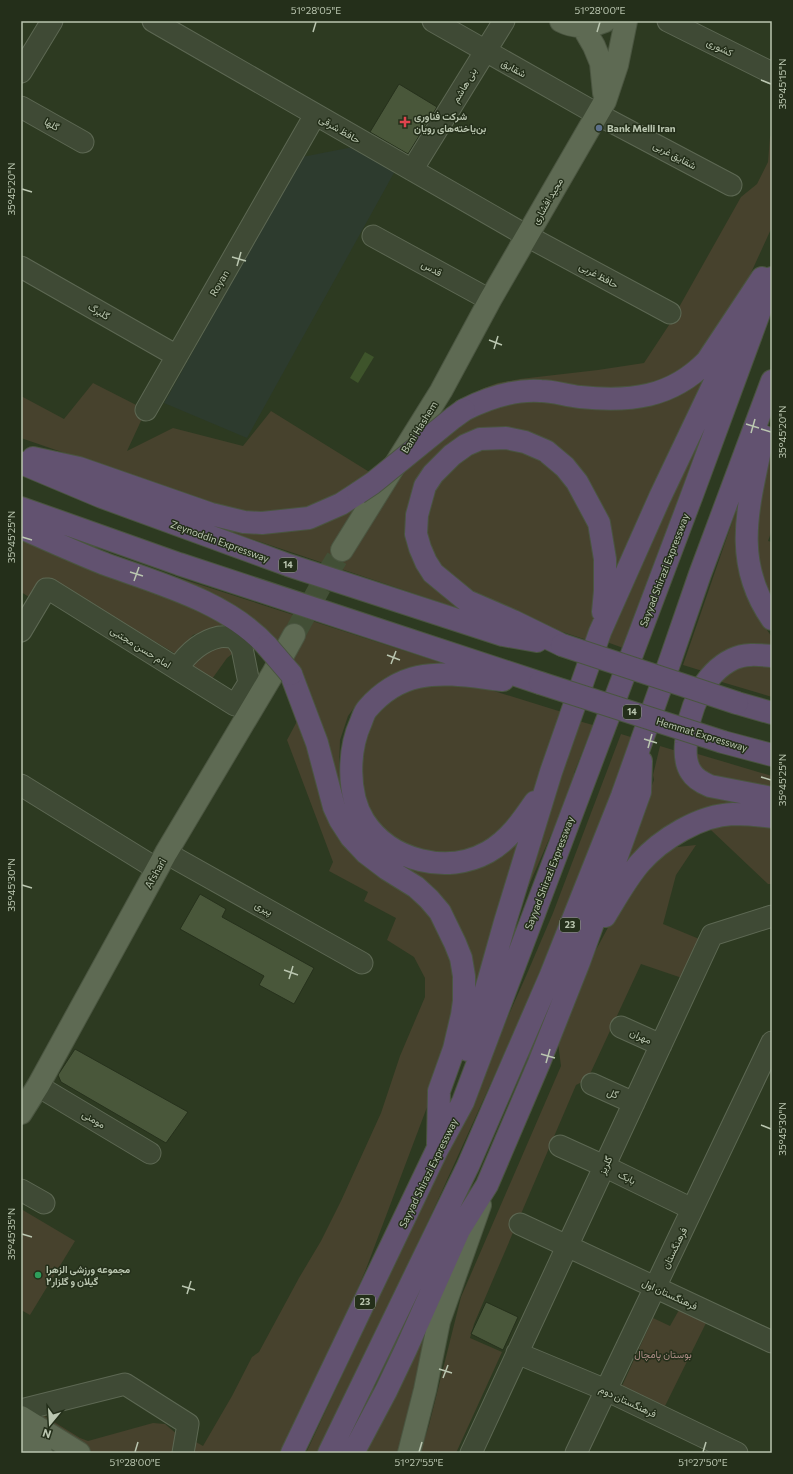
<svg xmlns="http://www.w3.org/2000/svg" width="793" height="1474" viewBox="0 0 793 1474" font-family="Commissioner,Vazirmatn,sans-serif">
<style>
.medical{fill:#2d3b2e}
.green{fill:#47422d}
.water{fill:#3e542b}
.building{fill:#49573a;stroke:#26311c}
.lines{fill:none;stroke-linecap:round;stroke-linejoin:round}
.major-tunnel{stroke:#424f36;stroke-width:22;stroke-dasharray:22 11;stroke-linecap:butt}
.minor-casing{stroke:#5d6853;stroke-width:23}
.major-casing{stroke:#4b5641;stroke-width:24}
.highway-casing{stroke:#4a5540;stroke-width:24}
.minor{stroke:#3f4a35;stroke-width:21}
.major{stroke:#5e6a53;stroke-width:22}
.highway{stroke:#625270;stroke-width:22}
.highway-bridge-casing{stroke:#4a5540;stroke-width:24;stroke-linecap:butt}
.highway-bridge{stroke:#625270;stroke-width:22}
.ticks{fill:none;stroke:#bac6b0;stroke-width:1.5}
.health-dot{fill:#e0444e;stroke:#242f1a;stroke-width:1.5}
.service-dot{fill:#5c6f8a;stroke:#242f1a;stroke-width:1.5}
.leisure-dot{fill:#2e9e5b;stroke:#242f1a;stroke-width:1.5}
.labels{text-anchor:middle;stroke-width:3;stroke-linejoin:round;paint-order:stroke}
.shield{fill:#242f1a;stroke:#8d9983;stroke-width:1}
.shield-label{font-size:9px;font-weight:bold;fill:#bac6b0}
.street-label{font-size:10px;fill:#bac6b0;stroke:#242f1a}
.poi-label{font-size:10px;font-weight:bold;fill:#bac6b0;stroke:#242f1a;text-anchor:start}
.park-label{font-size:10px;fill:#ac8c85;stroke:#242f1a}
.neatline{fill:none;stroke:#bac6b0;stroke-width:1.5}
.ticks-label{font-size:10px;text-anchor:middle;fill:#bac6b0}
</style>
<rect width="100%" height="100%" fill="#2d3a21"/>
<path class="medical" d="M353,147L395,171L247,438L164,403L302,157Z"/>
<path class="green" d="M772,134V227L744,288L714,345L656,386L465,397L484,388L498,383L520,379L598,370L644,363L669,325L741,197L757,184L768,162L770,137Z
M710,366L609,597L607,535L529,438L439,459L417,547L508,625L210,525L282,529L440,434L507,399L604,403Z
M722,382L688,472L626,649L604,641Z
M93,383L146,410L127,451L173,428L243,446L271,411L371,473L314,511L245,515L21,438V396L64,419Z
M772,433V530L768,541L772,542V599L758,572L753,538Z
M509,444L559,470L591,525L601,585L590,641L529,621L437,573L423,529L433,488L468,452Z
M750,470L753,606L759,619L772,637V654L709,673L683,665Z
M21,538L211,612L224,624L193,635L176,654L50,580L37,583L29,597L21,592Z
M97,549L170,575L467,671L374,688L359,701L348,716L340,740L339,767L343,789L351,809L427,868L522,829L474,1014L467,954L347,823L275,647Z
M216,646L227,647L232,651V654L227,658L212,679L187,665Z
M772,659V697L715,680L729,667Z
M465,682L565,713L531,798L520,818L473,852L429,854L392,837L380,824L365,805L359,751L373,718L388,701L419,686Z
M302,712L319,776L429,907L459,982L441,1070L366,1269L347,1314L281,1453H193L196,1442L203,1446L232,1396L252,1357L259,1352L299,1278L321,1241L341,1201L381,1113L400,1056L425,997V978L414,957L387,940L396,918L364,901L368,892L329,871L333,862L287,740Z
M575,720L593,725L574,773L575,778L556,828L553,830L509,931Z
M621,734L634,738L524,1010L437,1202L320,1453H306L478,1084L526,976L553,913Z
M660,746L680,752L682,763L741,796L742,806L625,874V854L654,780L653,775Z
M691,752L772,776V794L705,779Z
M772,822V884H768L712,831L702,826Z
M696,845L676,875L663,924L704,941L685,979L641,964L590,1074L584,1081L576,1085L474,1324L470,1338L502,1352L456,1453H420L429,1425L461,1297L561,1066L557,1035L583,974L618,909L655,857L677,847Z
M21,1209L75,1241L30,1315L21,1310Z
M435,1296L404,1453H359Z
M679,1310L706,1323L665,1406L622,1386L653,1318L670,1326Z
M25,1404L80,1438L88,1441L153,1423L165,1424L178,1435L179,1453H90L65,1437Z"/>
<path class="water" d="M365,352L374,357L358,383L350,378Z"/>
<path class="building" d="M399,84L437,107L408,154L370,132Z
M200,894L226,909L222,917L314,968L294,1004L259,985L264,976L180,929Z
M75,1049L188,1112L166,1143L61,1082L58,1075Z
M486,1302L518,1317L503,1350L471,1334Z"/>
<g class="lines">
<path class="major-tunnel" d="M294,635L326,576L342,550"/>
<defs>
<path id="minor" d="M153,21L527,236L670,313
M433,21L597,114L731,185
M668,21L772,73
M21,72L52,21
M21,107L83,142
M412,170L504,21
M373,236L490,300
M21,267L177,356
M146,410L315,115
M21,631L46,589H49L235,705L249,683L242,648L235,638C230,637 224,636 219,637C201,641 187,654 177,669
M21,785L157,869
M166,853L362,963
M621,1027L661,1045
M592,1084L634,1103
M38,1086L150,1153
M560,1146L604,1166L692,1209
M21,1190L44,1203
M520,1224L772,1342
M517,1353L606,1390L737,1453
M21,1410L125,1384L188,1424L183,1453
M471,1453L712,935L772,916
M576,1453L772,1042"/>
<path id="major" d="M561,21C576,29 590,27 605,21
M583,27L594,46L601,63L604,93
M342,550L441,391L490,300L605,101L617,65L626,21
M21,1113L38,1086L166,853L272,675L294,635
M21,1417L79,1453
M21,1439L41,1453
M409,1453L425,1390L439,1321L480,1205"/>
<path id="highway" d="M464,410C488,398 514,389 541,391C554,391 567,396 580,397C630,402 671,398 707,361L762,278
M763,436C750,502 730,559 772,619
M33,458L79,468L211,514L244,522L262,523L309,518L341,504L358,493
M21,463L102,497L288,565L503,635L537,641
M21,508L179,564L540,683
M21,528C49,540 77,553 105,564C160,584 227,602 267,646
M562,645L513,621L467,601L433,573L426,562L420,548L416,534L417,515L425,486L433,474L452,455L466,445L480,439L506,438L525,442L546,451L565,467L577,482L599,523L605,559V591L603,612
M772,656C760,655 745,653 733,659C702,674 688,712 686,743C685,753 685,763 691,772C695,779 703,783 710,786L772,798
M291,674L317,743L334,807L340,820L351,837L366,853L387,869L416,887L429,899L440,912L455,943L461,958L464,976V1001L462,1015L454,1049L439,1091L438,1144
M503,680C475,677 446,671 418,677C399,681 381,693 368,708C364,712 363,717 361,722C348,750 347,794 364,821C390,861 447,875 488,852C509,840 522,821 535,802
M737,703L772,713
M723,742L772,755
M605,916C616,898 627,878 640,863C661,839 700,815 733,814C746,814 759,815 772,817
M468,1050L489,979L505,922L551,772L600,632L660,497L739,331
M292,1453L437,1150L463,1102L692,495L772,278
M329,1453L468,1166L550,977L622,796L670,661L700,574L772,381
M353,1453L386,1391L406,1349L459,1230L487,1185L539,1063L579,962L640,792L641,761"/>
</defs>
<use href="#minor" class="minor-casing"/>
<use href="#major" class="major-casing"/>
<use href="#highway" class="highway-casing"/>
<use href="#minor" class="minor"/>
<use href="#major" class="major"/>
<use href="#highway" class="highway"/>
<defs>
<path id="highway-bridge" d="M358,493L373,483L453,418L464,410
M562,645L737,703
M267,646L291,674
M540,683L723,742"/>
</defs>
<use href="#highway-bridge" class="highway-bridge-casing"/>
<use href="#highway-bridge" class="highway-bridge"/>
</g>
<path class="ticks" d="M313,32L316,22M597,32L600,22M761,80L771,84M22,189L32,192M232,257L246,261M237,266L241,252M489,340L502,345M494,349L498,336M746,424L759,428M761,429L771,432M751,433L755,419M22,537L32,540M130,572L143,576M134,581L139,567M387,655L400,660M391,664L396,651M644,739L657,743M648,748L652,734M761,777L771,780M22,885L32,888M284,970L298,975M289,979L293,966M541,1054L555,1058M546,1063L550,1049M761,1125L771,1129M22,1234L32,1237M182,1286L195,1290M187,1294L191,1281M439,1369L452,1373M443,1378L448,1365M135,1452L138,1442M419,1452L422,1442M703,1452L706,1442"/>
<path class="health-dot" d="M403 116h4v4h4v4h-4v4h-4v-4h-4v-4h4z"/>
<circle class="service-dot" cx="599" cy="128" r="4"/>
<circle class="leisure-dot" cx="38" cy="1275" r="4"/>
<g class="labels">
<g class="shield">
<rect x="279" y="558" width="18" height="14" rx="3"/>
<rect x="623" y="705" width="18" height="14" rx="3"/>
<rect x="560" y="918" width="20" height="14" rx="3"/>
<rect x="355" y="1295" width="20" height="14" rx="3"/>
</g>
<g class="shield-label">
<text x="288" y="568">14</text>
<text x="632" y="715">14</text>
<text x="570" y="928">23</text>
<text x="365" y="1305">23</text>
</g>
<g class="street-label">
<text transform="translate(720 47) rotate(26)" y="4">کشوری</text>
<text transform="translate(514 68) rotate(29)" y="4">شقایق</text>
<text transform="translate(464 85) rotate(-59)" y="4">بنی هاشم</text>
<text transform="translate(52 124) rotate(29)" y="4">گلها</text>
<text transform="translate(340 129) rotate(30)" y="4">حافظ شرقی</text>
<text transform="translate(675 155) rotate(28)" y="4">شقایق غربی</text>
<text transform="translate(547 201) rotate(-60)" y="4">مجید افشاری</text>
<text transform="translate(432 268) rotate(29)" y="4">قدس</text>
<text transform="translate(599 275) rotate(28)" y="4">حافظ غربی</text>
<text transform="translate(219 283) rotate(-60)" y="4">Royan</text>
<text transform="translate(99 311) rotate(30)" y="4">گلبرگ</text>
<text transform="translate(419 427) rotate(-58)" y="4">Bani Hashem</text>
<text transform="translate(220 541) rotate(20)" y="4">Zeynoddin Expressway</text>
<text transform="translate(664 570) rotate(-69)" y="4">Sayyad Shirazi Expressway</text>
<text transform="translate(141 647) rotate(32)" y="4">امام حسن مجتبی</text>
<text transform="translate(702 734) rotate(17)" y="4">Hemmat Expressway</text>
<text transform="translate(155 873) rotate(-61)" y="4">Afshari</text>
<text transform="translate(549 873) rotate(-69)" y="4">Sayyad Shirazi Expressway</text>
<text transform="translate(264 908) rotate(29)" y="4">پیری</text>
<text transform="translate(641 1036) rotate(24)" y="4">مهران</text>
<text transform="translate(613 1093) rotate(24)" y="4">گل</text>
<text transform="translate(94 1119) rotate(31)" y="4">مومنی</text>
<text transform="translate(605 1165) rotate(-65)" y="4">گلریز</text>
<text transform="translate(428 1173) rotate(-64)" y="4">Sayyad Shirazi Expressway</text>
<text transform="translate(627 1177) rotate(26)" y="4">بابک</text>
<text transform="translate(674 1248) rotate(-64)" y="4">فرهنگستان</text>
<text transform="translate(670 1294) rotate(25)" y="4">فرهنگستان اول</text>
<text transform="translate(628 1401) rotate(25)" y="4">فرهنگستان دوم</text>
</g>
<g class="poi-label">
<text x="414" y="120">شرکت فناوری<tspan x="414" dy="12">بن‌یاخته‌های رویان</tspan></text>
<text x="607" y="132">Bank Melli Iran</text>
<text x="46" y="1273">مجموعه ورزشی الزهرا<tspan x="46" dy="12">گیلان و گلزار۲</tspan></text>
</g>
<g class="park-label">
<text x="663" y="1358">بوستان پامچال</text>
</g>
</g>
<rect width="793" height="1474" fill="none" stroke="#242f1a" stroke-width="44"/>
<g transform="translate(50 1424) rotate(198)" stroke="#242f1a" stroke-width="3" paint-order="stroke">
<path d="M0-3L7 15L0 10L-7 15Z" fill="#bac6b0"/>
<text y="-6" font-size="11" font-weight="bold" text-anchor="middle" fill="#bac6b0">N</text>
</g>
<rect x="22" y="22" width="749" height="1430" class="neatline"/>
<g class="ticks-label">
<text x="316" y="14">51°28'05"E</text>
<text x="600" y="14">51°28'00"E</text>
<text transform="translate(782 84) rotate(-90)" y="4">35°45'15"N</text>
<text transform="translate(11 189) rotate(-90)" y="4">35°45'20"N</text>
<text transform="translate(782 432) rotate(-90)" y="4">35°45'20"N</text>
<text transform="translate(11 537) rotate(-90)" y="4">35°45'25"N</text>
<text transform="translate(782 780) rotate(-90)" y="4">35°45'25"N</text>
<text transform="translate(11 885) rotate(-90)" y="4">35°45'30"N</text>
<text transform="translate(782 1129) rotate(-90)" y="4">35°45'30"N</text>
<text transform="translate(11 1234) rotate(-90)" y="4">35°45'35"N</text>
<text x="135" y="1466">51°28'00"E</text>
<text x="419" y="1466">51°27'55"E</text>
<text x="703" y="1466">51°27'50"E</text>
</g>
</svg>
